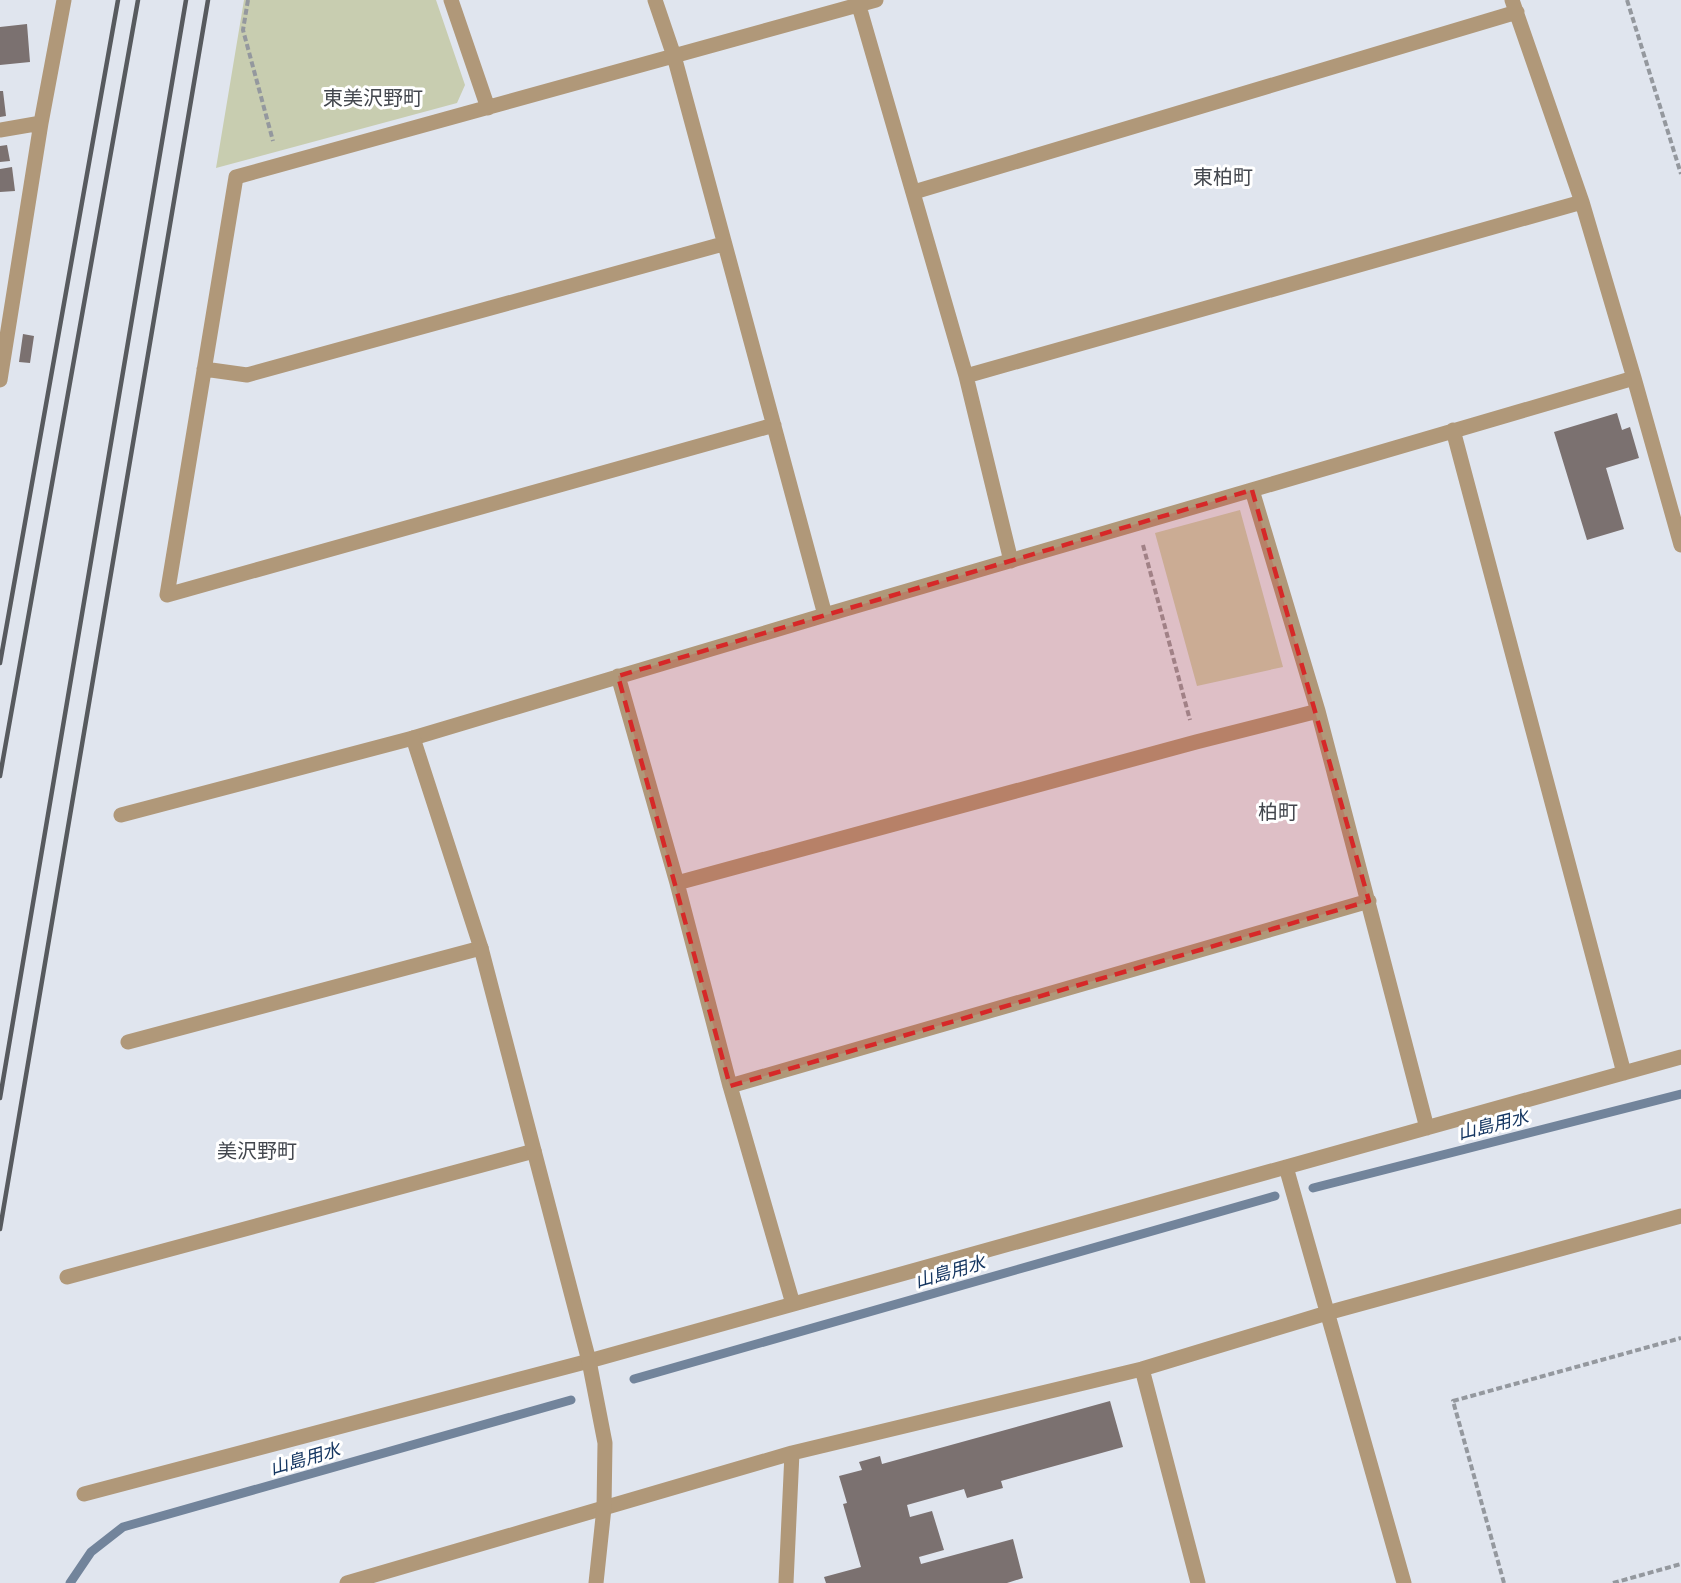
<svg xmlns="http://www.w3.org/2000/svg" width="1681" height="1583" viewBox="0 0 1681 1583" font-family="Lato,'Noto Sans JP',sans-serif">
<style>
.green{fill:#c8cdb0}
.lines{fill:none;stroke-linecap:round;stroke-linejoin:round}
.stream{stroke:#72849b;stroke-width:9}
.building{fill:#7b7170}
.path{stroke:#94989e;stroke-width:4;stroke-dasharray:6 3;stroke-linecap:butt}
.minor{stroke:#b09879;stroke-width:15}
.tertiary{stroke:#b09879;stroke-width:15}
.rail{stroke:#575a5e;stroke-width:4.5}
.marked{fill:#d62828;fill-opacity:0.2;stroke:#d62828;stroke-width:4.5;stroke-dasharray:12 8;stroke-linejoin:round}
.labels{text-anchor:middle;stroke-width:6;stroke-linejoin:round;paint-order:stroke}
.water-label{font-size:18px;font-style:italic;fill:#163762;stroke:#fff}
.quarter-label{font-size:20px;fill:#43474e;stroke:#fff}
</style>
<rect width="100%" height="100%" fill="#e0e5ee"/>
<path class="green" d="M244,0H436L465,85L457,103L216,168Z
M1240,510L1283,667L1197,686L1155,533Z"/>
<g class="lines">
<path class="stream" d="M1313,1188L1681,1094
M634,1379L1275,1196
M70,1583L91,1552L123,1527L571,1400"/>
</g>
<path class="building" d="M27,24L30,62L0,65V27Z
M0,91H3L6,116L0,117Z
M7,145L10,161L0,162V146Z
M12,167L15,191L0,192V169Z
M23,334L34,336L30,363L19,362Z
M1617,413L1622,430L1630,427L1639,458L1606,468L1624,529L1587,540L1554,432Z
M1110,1401L1123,1447L1001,1481L1003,1488L967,1498L964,1489L907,1505L910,1517L932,1511L944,1550L919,1557L921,1564L1013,1539L1023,1578L1007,1583H826L824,1577L861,1567L843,1504L847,1503L839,1476L862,1470L859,1462L880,1456L882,1464Z"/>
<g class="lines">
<path class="path" d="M248,0L243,30L273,141
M1627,0L1681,174
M1143,545L1190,720
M1504,1583L1453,1401L1681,1338
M1613,1583L1681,1564"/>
<path class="minor" d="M451,0L488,108
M655,0L674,56L825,615
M1512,0L1582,202L1634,378L1681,545
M859,6L966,376L1011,561
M0,130L41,123
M914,192L1517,12
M204,369L247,375L723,244
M966,376L1582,202
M0,380L41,123L64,0
M774,425L167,595L236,177L876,0
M1453,430L1624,1073
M1252,490L1318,711L1427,1128
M618,676L677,883L730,1086L793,1304
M121,815L413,738L825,615L1634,378
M677,883L1196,742L1318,711
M128,1042L481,948
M730,1086L1369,901
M1286,1167L1404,1583
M67,1277L534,1151
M1142,1369L1198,1583
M84,1494L589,1361L1681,1057
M347,1583L792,1453L1142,1369L1327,1313L1681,1216
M786,1583L792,1453"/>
<path class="tertiary" d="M413,738L481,948L589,1361L605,1443L604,1508L596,1583"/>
<path class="rail" d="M0,663L118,0
M0,776L138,0
M0,1098L186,0
M0,1229L208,0"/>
</g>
<path class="marked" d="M1252,490L1369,901L730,1086L618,676Z"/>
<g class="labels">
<g class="water-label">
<text transform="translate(1493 1125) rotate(-14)" y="6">山島用水</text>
<text transform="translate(950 1272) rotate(-16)" y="6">山島用水</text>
<text transform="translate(305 1459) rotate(-16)" y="6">山島用水</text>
</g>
<g class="quarter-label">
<text x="373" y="105">東美沢野町</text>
<text x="1223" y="184">東柏町</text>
<text x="1278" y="819">柏町</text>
<text x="257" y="1158">美沢野町</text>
</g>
</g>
</svg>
